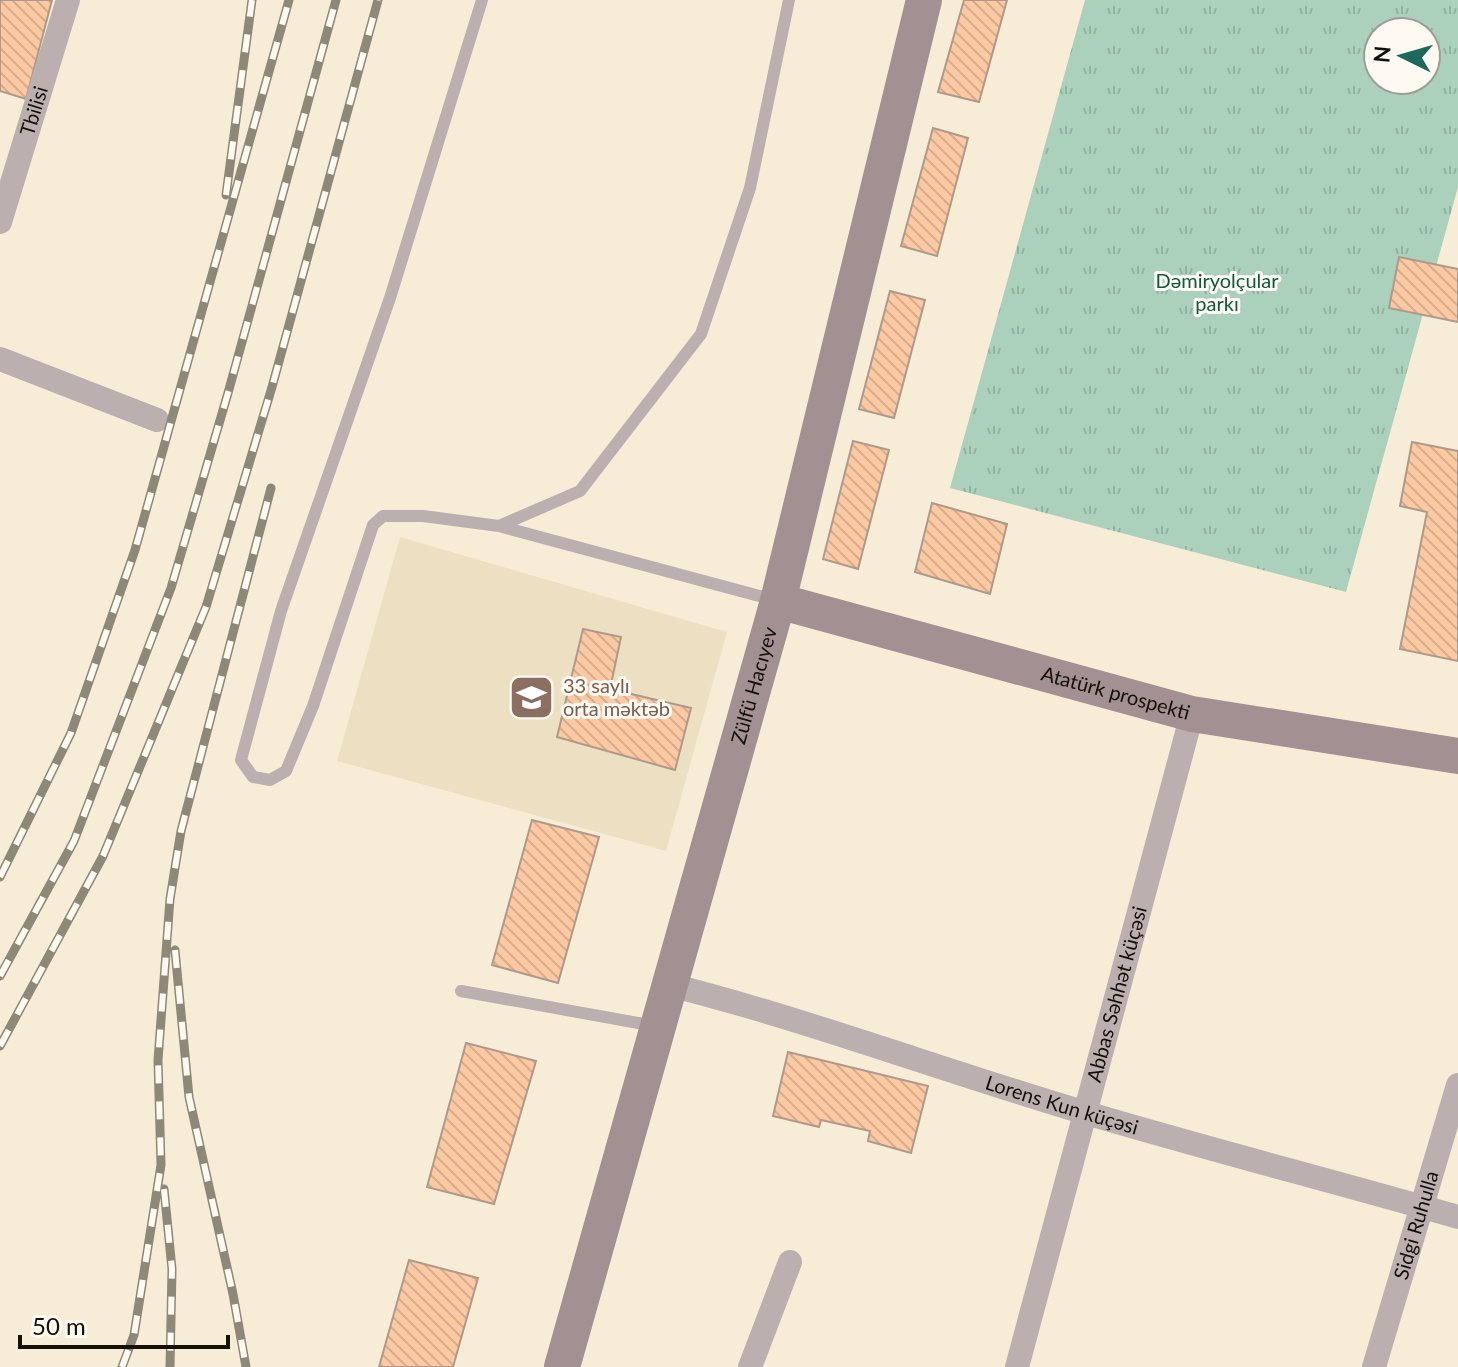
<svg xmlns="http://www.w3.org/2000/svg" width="1458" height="1367" viewBox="0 0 1458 1367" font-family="Lato,sans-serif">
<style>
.built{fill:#eddfc2}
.park{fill:url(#park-tufts);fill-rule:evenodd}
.building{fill:url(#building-back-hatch);stroke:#ae9a8c;stroke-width:2}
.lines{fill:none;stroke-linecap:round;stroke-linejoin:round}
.service{stroke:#bbafb0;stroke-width:12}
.minor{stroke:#bbafb0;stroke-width:24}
.secondary{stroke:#a29093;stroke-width:36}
.rail-casing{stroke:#8e8878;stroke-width:9}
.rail{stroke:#fefaf1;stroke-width:6;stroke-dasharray:18;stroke-linecap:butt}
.labels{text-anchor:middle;stroke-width:6;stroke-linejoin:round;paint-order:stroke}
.street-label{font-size:20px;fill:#131008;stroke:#fefaf1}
.park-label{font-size:20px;fill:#0f5a3d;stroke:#fefaf1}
.education-label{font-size:20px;fill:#785e54;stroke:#fefaf1;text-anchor:start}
</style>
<defs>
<pattern id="park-tufts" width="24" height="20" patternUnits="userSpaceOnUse" patternTransform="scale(2)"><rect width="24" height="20" fill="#abd1bc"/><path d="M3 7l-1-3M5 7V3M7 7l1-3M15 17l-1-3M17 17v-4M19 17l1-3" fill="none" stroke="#92b2a0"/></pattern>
<pattern id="building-back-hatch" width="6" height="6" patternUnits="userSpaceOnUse" patternTransform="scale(2)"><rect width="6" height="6" fill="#fcc9a3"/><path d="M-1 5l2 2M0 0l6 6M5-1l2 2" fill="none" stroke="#d7ac8b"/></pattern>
</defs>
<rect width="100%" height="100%" fill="#f7edd6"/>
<path class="built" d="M400,537L727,632L666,851L337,761Z"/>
<path class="park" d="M1085,0H1458V187L1346,592L950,488ZM1378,32H1426V80H1378Z"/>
<path class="building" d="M0,0H52L26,99L0,91Z
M964,0H1007L979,102L938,92Z
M933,128L968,138L937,256L901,246Z
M1399,257L1458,269V322L1389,308Z
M890,291L925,300L894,418L859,409Z
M853,441L889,450L858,569L823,559Z
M1412,442L1458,451V661L1400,649L1427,512L1400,506Z
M932,503L1007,524L990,594L915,572Z
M583,629L621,637L610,689L691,708L675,770L557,737Z
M532,820L599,837L558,983L492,965Z
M466,1043L536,1061L494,1204L427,1187Z
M788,1052L928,1086L911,1153L868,1141L870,1131L821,1120L819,1127L773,1116Z
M409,1260L478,1278L453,1367H379Z"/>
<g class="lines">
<path class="service" d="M482,0L390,298L281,611L241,760L253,777L270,780L286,771L313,706L373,525L383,516H423L499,526L580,491L701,334L750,188L789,0
M499,526L774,600
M461,991L655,1026"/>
<g class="minor">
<path id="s1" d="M0,222L68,0"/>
<path d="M0,359L157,420"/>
<path id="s2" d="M670,985C809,1020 944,1071 1083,1112C1207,1149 1333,1181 1458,1217"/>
<path d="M750,1367L790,1262"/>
<path id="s3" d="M1017,1367L1192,714"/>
<path id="s4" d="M1374,1367L1458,1085"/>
</g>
<g class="secondary">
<path id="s5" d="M778,601L1192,714L1458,756"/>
<path id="s6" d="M562,1367L778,601L924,0"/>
</g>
<defs>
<path id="rail" d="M226,195L252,0
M0,877L71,733L135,550L289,0
M175,950L189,1097L233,1294L246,1367
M0,976L74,841L171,588L228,393L336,0
M0,1046L103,856L206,607L272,387L378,0
M164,1189L172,1269L170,1367
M122,1367L134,1335L161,1165L158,1060L170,899L181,831L271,488"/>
</defs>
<use href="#rail" class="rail-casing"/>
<use href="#rail" class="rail"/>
</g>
<defs>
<symbol id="school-square" viewBox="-11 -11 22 22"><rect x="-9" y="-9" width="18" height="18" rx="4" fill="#8d6e63" stroke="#fefaf1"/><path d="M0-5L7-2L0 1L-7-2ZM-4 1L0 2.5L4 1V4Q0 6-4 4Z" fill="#fff"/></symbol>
</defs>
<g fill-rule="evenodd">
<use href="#school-square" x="506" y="672" width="51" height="51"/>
</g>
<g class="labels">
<g class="street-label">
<text dy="7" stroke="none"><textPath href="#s1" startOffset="116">Tbilisi</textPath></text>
<text dy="7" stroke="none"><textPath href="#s6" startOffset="708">Zülfü Hacıyev</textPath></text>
<text dy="7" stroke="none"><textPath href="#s5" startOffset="350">Atatürk prospekti</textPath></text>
<text dy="7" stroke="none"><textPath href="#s3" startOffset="386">Abbas Səhhət küçəsi</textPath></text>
<text dy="7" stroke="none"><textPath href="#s2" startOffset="410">Lorens Kun küçəsi</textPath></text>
<text dy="7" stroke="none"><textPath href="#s4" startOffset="148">Sidgi Ruhulla</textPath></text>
</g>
<g class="park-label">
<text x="1217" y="288">Dəmiryolçular<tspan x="1217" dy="23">parkı</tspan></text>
</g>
<g class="education-label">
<text x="563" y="693">33 saylı<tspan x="563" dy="23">orta məktəb</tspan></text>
</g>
</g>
<g transform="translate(1402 56) rotate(275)"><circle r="38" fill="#fefaf1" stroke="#a09c94" stroke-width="2"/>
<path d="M0-6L14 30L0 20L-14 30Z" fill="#1f685e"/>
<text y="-12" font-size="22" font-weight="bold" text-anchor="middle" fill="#131008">N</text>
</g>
<path d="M20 1335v12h208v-12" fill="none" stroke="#131008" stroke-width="4"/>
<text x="32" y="1335" font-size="24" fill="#131008" stroke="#fefaf1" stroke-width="6" paint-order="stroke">50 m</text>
</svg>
